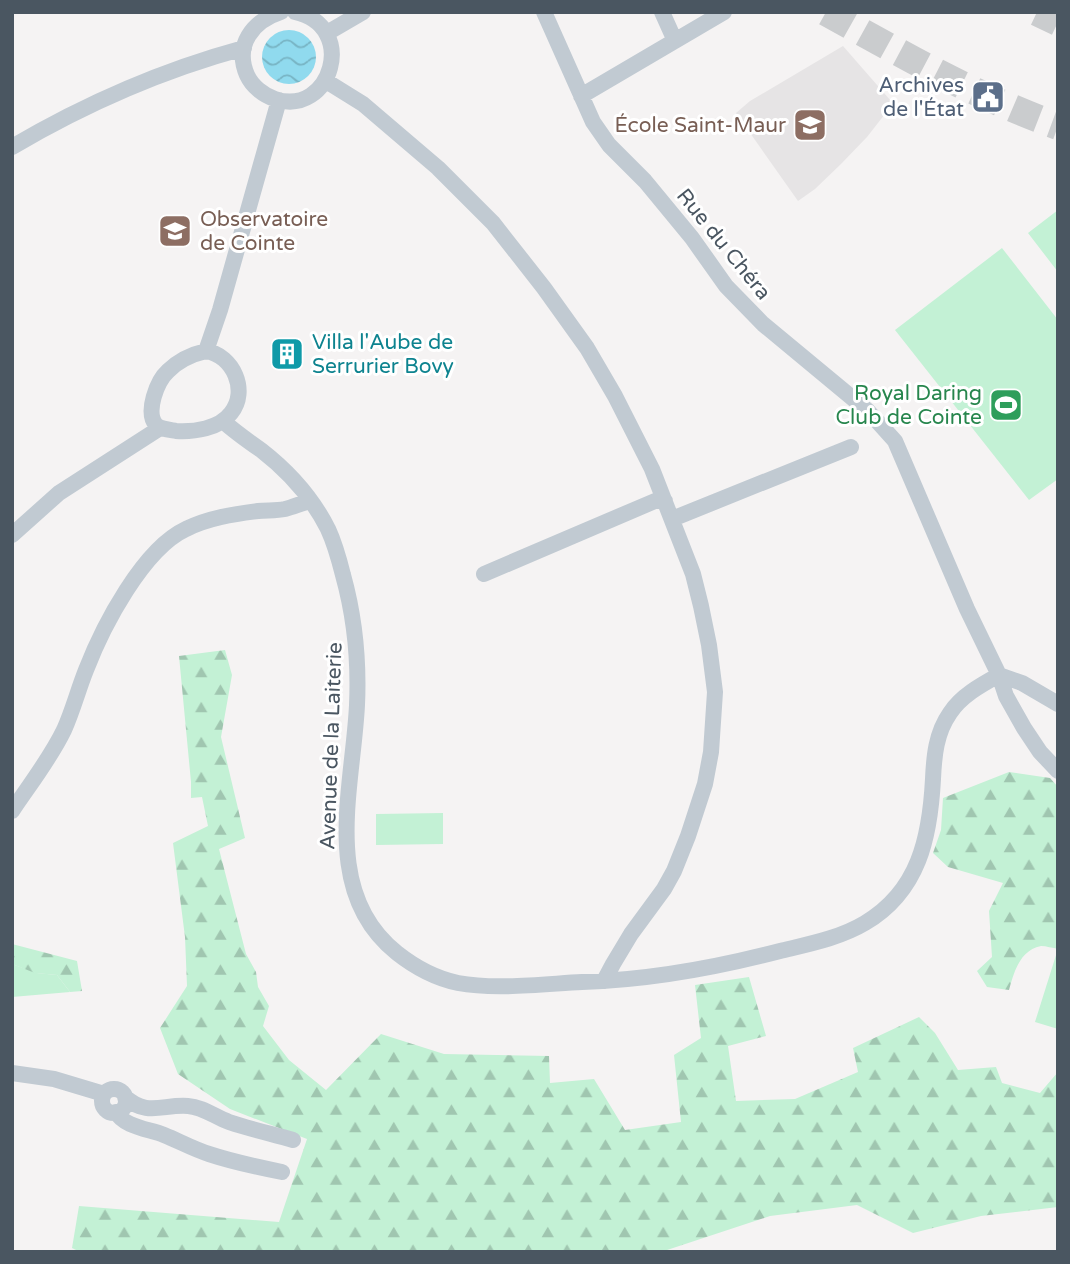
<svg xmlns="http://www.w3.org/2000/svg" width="1070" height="1264" viewBox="0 0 1070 1264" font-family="'Varela Round',sans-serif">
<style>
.education{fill:#e6e4e5}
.green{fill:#c3f1d5}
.forest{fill:url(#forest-firs)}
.water{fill:url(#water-waves)}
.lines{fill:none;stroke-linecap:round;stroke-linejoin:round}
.highway-tunnel{stroke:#caccce;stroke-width:28;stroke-dasharray:28 14;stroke-linecap:butt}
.street{stroke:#c1cad2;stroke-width:16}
.labels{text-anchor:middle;stroke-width:6;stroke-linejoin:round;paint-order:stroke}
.service-label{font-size:21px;fill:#4e5e75;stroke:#fff;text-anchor:end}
.education-label{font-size:21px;fill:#785e54;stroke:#fff;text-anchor:end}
.street-label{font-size:21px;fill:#4a5661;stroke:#fff}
.culture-label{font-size:21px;fill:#0d838f;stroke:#fff;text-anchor:start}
.leisure-label{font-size:21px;fill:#27864d;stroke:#fff;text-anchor:end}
</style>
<defs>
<pattern id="forest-firs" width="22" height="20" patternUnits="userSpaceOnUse" patternTransform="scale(1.75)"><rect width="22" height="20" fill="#c3f1d5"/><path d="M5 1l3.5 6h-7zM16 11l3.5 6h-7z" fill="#a0c6b0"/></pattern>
<pattern id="water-waves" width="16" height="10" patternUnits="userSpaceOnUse" patternTransform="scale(1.75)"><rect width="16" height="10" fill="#90daee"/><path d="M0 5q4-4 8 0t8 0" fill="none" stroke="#78b4c4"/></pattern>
</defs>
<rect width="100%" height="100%" fill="#f5f3f3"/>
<path class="education" d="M843,46L891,101L892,105L867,137L841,164L815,189L798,201L736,113L750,101Z"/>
<path class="green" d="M1058,210V272L1028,233Z
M1002,248L1058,320V479L1029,500L895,330Z
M443,813V844L376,845V814Z
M1057,952L1058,953V1029L1035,1022Z
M12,964L37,973L57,975L70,992L12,997Z"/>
<path class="forest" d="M225,650L232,675L221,737L245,838L219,849L246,954L256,972L258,987L269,1006L263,1026L289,1060L326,1090L381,1034L444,1054L549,1056L550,1083L594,1079L625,1130L681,1122L674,1055L701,1038L695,985L749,977L766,1036L728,1046L736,1101L795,1099L858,1072L853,1048L919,1017L935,1033L958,1070L996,1067L1002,1083L1040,1093L1058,1072V1207L981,1216L913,1233L857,1205L770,1216L661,1252H80L72,1248L79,1206L279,1222L307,1139L230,1109L178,1074L160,1028L187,986L185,937L173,843L208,826L202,797L191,798V782L179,656Z
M1009,772L1050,778L1058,787V949C1053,948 1046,946 1041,946C1020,950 1014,972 1009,990L987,987L977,971L992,957L989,911L1003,883L948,867L933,853L941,830L943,798Z
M12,944L77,961L82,991L70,992L57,975L35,973L12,964Z"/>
<path class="water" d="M262 57a27 27 0 1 1 54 0a27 27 0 1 1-54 0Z"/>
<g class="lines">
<path class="highway-tunnel" d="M826,12C901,54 977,97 1058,126
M1037,12L1058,22"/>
<path class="street" d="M281,12C253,21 234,45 247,75C252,86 263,95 275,99C331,118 359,26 295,12
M544,12L593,122L609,145L645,181L692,238L726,286L763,324L868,411L895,441L967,609L999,675L1006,696L1024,728L1040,752L1058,771
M662,12L675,41
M327,33L363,12
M326,81L363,104L438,168L493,223L544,288L587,348L615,396L652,469L693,574L701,606L709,645L715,692L711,752L705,784L688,836L674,871L664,889L631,934L613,964L604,981
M581,96L724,12
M12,147C85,104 163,70 244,48
M206,351C233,355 249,391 231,413C219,429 194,432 176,431C171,430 160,429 156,425C145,412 157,381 168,371C178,361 193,354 206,351Z
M206,351L220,310L279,100
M223,421C235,432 248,441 261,450C288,471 313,499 328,529C335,544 339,559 343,575C355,618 359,661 357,705C353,788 320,892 397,953C416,968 434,978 458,983C495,990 544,984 582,982C650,980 715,968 780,951C809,944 840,938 865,923C919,891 930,837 933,779C934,756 936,733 950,713C961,696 981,685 999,675
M672,519L851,447
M12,535L59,493L160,428
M484,574L655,501H665
M999,675L1022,683L1058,704
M12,811C30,784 50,759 64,730C73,710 78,690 86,670C103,626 143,549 186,529C208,518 234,514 258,511C267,510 276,511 285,509C293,507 302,503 310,501
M12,1073L54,1079L104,1094
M102 1101a12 12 0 1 1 24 0a12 12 0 1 1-24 0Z
M125,1097C147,1117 163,1104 188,1106C203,1107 215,1117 229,1122C250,1129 272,1134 293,1140
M116,1112C124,1127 149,1129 164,1135C179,1141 193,1149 209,1154C233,1162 257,1167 282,1172"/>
</g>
<defs>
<symbol id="civic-square" viewBox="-11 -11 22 22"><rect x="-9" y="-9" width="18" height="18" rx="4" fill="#5c6f8a" stroke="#fff"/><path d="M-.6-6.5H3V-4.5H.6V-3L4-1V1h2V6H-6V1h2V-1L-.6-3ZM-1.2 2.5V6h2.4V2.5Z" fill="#fff"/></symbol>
<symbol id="school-square" viewBox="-11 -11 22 22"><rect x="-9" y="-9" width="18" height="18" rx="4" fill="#8d6e63" stroke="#fff"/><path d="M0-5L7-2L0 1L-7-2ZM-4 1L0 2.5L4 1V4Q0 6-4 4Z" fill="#fff"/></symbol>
<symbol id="university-square" viewBox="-11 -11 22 22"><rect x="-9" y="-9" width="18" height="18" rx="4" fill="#8d6e63" stroke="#fff"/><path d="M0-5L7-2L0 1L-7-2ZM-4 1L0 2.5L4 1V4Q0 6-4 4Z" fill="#fff"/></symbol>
<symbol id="building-square" viewBox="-11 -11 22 22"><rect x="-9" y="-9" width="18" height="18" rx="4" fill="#0f9aa8" stroke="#fff"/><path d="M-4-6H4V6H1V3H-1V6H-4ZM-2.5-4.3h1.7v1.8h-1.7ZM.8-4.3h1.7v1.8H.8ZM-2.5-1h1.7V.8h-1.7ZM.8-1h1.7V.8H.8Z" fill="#fff"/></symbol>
<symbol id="stadium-square" viewBox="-11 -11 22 22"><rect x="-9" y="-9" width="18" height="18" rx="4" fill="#2e9e5b" stroke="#fff"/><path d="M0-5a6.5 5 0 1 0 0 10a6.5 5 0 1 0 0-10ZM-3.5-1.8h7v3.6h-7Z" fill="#fff"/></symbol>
</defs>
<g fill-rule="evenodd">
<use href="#civic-square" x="969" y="78" width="38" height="38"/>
<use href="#school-square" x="791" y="106" width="38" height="38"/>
<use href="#university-square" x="156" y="212" width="38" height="38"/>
<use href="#building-square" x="268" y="335" width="38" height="38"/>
<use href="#stadium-square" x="987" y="386" width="38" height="38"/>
</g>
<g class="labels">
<g class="service-label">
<text x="964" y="92">Archives<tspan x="964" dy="24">de l'État</tspan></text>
</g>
<g class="education-label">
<text x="786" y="132">École Saint-Maur</text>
<text x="200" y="226" text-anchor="start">Observatoire<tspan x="200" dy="24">de Cointe</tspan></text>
</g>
<g class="street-label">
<text transform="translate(724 244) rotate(51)" y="7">Rue du Chéra</text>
<text transform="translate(331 746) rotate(-88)" y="7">Avenue de la Laiterie</text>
</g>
<g class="culture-label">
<text x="312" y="349">Villa l'Aube de<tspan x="312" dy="24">Serrurier Bovy</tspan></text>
</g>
<g class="leisure-label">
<text x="982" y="400">Royal Daring<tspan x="982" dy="24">Club de Cointe</tspan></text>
</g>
</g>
<rect width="1070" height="1264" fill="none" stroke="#4a5661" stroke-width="28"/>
</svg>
